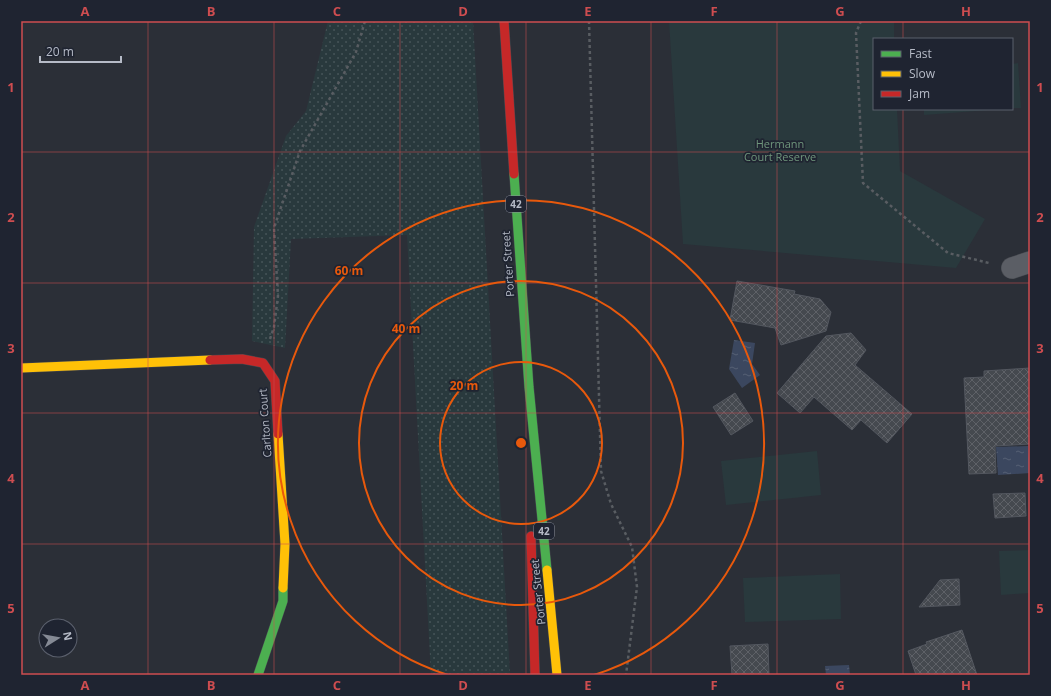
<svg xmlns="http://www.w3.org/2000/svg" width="1051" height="696" viewBox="0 0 1051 696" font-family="'Open Sans',sans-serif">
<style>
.grass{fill:url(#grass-dots)}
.park{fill:#29393d}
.water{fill:url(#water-ripples)}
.building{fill:url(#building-cross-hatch);stroke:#53575f}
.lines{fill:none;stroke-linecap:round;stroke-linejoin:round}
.street-casing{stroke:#474a50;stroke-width:22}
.fast-casing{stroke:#474a50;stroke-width:10}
.slow-casing{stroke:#474a50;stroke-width:10}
.jam-casing{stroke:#474a50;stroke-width:10}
.path{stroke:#595d62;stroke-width:2.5;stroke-dasharray:3 3;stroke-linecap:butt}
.street{stroke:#5b5e65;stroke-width:21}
.fast{stroke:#4caf50;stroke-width:9}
.slow{stroke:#ffc107;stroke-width:9}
.jam{stroke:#c62828;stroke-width:9}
.grid{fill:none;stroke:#ce4d50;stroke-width:1;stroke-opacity:0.55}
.ring{fill:none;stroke:#e8590c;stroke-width:2}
.labels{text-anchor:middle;stroke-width:3.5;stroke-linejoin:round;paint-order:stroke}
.shield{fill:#1f2431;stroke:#898e9a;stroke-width:1}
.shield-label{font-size:10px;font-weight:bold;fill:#b6bbc7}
.park-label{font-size:11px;fill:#6f967c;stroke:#1f2431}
.street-label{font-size:11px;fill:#b6bbc7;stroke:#1f2431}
.centre{fill:#e8590c;stroke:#1f2431;stroke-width:2}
.ring-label{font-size:12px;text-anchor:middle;font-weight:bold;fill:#e8590c;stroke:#1f2431;stroke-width:3.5;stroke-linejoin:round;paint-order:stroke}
.neatline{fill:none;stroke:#ce4d50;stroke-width:1.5}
.grid-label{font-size:13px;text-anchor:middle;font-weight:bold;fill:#ce4d50}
</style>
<defs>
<pattern id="grass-dots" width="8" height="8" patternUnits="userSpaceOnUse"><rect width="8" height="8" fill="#29393d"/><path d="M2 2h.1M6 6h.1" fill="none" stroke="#465458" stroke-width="1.8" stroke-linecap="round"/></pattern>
<pattern id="water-ripples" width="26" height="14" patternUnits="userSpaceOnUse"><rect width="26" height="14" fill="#3b475f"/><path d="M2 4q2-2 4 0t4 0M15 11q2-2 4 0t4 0" fill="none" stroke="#556074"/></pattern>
<pattern id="building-cross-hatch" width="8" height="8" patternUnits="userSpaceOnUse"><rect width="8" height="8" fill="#45494f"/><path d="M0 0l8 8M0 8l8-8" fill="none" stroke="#5e6167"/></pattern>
</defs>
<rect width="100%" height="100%" fill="#2b2f37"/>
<path class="grass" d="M328,21H473L510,675H431L407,235L291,239L285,348L252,341L254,227L286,136L306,111Z"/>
<path class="park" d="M669,21H894V39H874V109H897L900,171L985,219L956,268L683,244Z
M1018,63L1021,108H1012V64Z
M924,109H1002L924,115Z
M817,451L821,495L726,505L721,461Z
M1030,550V593L1001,595L999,551Z
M840,574L841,619L745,622L743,578Z"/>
<path class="water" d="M734,340L755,343L752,364L760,375L742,388L729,369Z
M1028,446L1030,473L998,475L996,447Z
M849,665L850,675H826L825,666Z"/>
<path class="building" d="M737,281L795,291L794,294L820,299L831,312L826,331L781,345L775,328L730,320Z
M851,333L866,350L855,365L912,414L887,443L861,420L852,430L814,397L800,413L777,393L826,336Z
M1030,368V444L995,446L996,473L969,474L964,378L984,377V371Z
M735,393L753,421L731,435L713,407Z
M1025,493L1026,516L995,518L993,494Z
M959,579L960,605L919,607L940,580Z
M962,630L977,675H916L908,651L927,644L926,642Z
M768,644L769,675H732L730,646Z"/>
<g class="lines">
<defs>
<path id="street" d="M1012,268L1030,262"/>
<path id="fast" d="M514,174L529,387L547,570
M258,675L283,601V588"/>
<path id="slow" d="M21,368L210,360
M278,434L285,544L283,588
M547,570L557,675"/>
<path id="jam" d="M504,21L514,174
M210,360L242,359L263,363L275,381L278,434
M531,536L535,675"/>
</defs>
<use href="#street" class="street-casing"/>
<use href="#fast" class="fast-casing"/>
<use href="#slow" class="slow-casing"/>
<use href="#jam" class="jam-casing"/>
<path class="path" d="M589,21L601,471L611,504L632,547L637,587L626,675
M861,21L856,33L863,183L948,253L989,263
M270,339L274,327L278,296L274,228L300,151L356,52L365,21"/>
<use href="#street" class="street"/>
<use href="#fast" class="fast"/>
<use href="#slow" class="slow"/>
<use href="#jam" class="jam"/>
</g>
<path class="grid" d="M148,21V675M274,21V675M400,21V675M526,21V675M651,21V675M777,21V675M903,21V39M903,109V675M21,152H1030M21,283H1030M21,413H1030M21,544H1030"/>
<g class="ring">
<circle cx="521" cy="443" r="81"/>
<circle cx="521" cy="443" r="162"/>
<path d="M448 675A243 243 0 1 1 594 675"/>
</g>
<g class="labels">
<g class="shield">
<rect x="506" y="196" width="20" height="16" rx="3"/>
<rect x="534" y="523" width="20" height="16" rx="3"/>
</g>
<g class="shield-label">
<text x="516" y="208">42</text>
<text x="544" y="535">42</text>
</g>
<g class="park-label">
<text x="780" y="148">Hermann<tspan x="780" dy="13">Court Reserve</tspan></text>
</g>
<g class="street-label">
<text transform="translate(508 264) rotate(-94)" y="4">Porter Street</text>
<text transform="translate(265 423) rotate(-94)" y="4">Carlton Court</text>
<text transform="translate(538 592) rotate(-96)" y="4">Porter Street</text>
</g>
</g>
<circle cx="521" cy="443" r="6" class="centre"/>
<g class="ring-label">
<text x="349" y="275">60 m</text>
<text x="406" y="333">40 m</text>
<text x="464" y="390">20 m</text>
</g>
<rect width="1051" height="696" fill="none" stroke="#1f2431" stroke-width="44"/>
<rect x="873" y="38" width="140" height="72" fill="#1f2431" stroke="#5b606d"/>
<rect x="881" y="51" width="20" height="6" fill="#4caf50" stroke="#5b606d"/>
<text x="909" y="58" font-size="12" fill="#b6bbc7">Fast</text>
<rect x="881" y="71" width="20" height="6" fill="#ffc107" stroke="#5b606d"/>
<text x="909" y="78" font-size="12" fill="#b6bbc7">Slow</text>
<rect x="881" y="91" width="20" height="6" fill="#c62828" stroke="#5b606d"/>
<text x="909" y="98" font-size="12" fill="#b6bbc7">Jam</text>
<g transform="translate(58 638) rotate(79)"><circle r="19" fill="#1f2431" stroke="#5b606d"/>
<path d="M0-3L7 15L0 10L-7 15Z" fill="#858a95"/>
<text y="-6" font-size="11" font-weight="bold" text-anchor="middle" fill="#b6bbc7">N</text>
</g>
<path d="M40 56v6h81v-6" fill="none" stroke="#b6bbc7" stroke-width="2"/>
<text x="46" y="56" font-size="12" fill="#b6bbc7" stroke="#1f2431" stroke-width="3" paint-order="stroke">20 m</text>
<rect x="22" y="22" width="1007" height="652" class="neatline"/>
<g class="grid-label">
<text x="85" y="16">A</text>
<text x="211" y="16">B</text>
<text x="337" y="16">C</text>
<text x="463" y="16">D</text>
<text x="588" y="16">E</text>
<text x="714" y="16">F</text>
<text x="840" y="16">G</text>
<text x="966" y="16">H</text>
<text x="11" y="92">1</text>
<text x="1040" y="92">1</text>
<text x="11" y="222">2</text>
<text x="1040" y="222">2</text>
<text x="11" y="353">3</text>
<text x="1040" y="353">3</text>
<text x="11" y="483">4</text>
<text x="1040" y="483">4</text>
<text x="11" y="613">5</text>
<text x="1040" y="613">5</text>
<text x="85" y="690">A</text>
<text x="211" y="690">B</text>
<text x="337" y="690">C</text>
<text x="463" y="690">D</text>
<text x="588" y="690">E</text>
<text x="714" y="690">F</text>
<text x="840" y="690">G</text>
<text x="966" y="690">H</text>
</g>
</svg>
